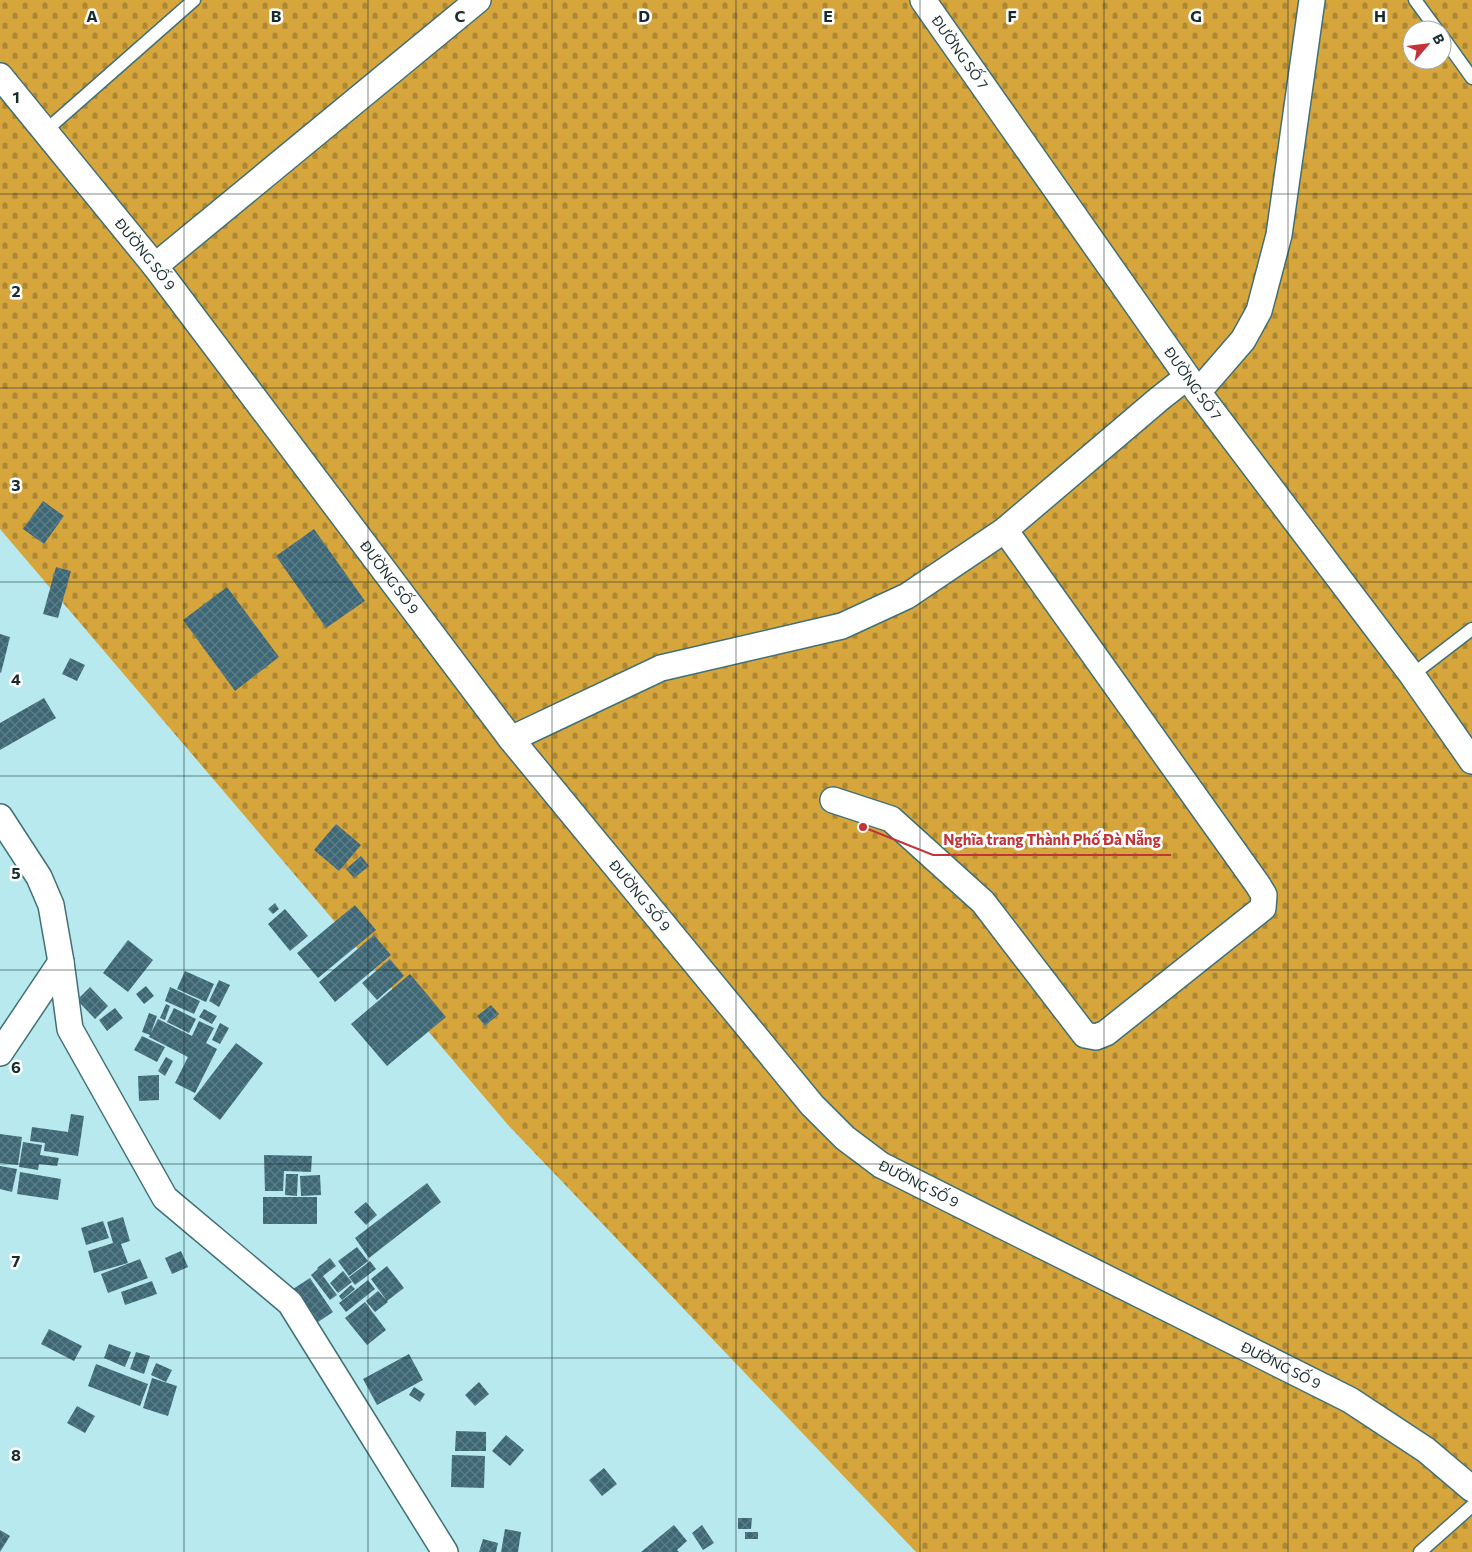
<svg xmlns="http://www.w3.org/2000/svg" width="1472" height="1552" viewBox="0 0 1472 1552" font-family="Commissioner,sans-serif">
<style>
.cemetery{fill:url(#cemetery-stones);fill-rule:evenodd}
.building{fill:url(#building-cross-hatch)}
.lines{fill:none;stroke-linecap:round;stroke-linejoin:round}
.lane-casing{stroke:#417074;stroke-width:15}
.street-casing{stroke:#417074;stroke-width:28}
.lane{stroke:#fff;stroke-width:12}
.street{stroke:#fff;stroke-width:25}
.grid{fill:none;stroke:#182c2e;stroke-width:1;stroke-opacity:0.55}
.labels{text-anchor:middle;stroke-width:5;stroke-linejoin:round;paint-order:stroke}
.street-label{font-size:14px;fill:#182c2e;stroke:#fff}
.grid-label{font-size:16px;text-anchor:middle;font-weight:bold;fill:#182c2e;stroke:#fff;stroke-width:5;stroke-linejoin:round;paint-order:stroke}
.leader{fill:none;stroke:#c3333a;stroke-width:2}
.callout-dot{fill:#c3333a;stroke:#fff;stroke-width:2}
.callout-label{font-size:15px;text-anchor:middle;font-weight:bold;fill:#c3333a;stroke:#fff;stroke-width:5;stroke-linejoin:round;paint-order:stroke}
</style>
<defs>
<pattern id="cemetery-stones" width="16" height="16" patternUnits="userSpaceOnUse" patternTransform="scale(1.25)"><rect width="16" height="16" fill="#d6a63c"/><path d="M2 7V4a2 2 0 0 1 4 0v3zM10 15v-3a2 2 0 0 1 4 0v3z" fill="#ad8733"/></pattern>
<pattern id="building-cross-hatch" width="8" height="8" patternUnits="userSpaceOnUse" patternTransform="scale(1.25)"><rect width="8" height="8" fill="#3e6776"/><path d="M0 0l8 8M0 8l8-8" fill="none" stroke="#5d7d88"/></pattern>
</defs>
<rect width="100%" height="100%" fill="#b7e9ee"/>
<path class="cemetery" d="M0,0H1472V1552H916L509,1126L0,529ZM1412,30H1442V60H1412Z"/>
<path class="building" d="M43,501L64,516L44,544L23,529Z
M314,529L365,601L326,628L276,556Z
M56,567L71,571L58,618L43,614Z
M227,587L279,657L235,691L183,620Z
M0,634L10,637L1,673L0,672Z
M70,658L85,665L77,681L62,674Z
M44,698L56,718L0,750V723Z
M336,824L361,845L339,871L314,850Z
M361,856L369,866L354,878L346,869Z
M275,903L279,909L273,914L268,909Z
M355,905L376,930L318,978L297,953Z
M285,909L308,936L290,951L268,924Z
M374,935L391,955L335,1002L319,982Z
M128,940L153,960L128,992L103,973Z
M390,959L404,976L377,1000L362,983Z
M185,971L214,984L206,1002L177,989Z
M410,974L446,1017L387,1066L351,1024Z
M219,980L230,985L219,1007L209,1001Z
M146,986L154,996L144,1004L136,994Z
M90,987L108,1006L95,1019L77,1000Z
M170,987L200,1001L194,1014L165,1001Z
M166,1004L170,1006L165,1020L160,1018Z
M491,1005L499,1014L485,1026L477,1016Z
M115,1008L123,1018L107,1031L99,1020Z
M174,1008L196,1019L189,1033L167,1022Z
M204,1009L217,1016L212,1024L199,1017Z
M149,1013L157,1016L151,1033L158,1019L192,1036L199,1021L214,1028L206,1043L217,1049L195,1093L175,1083L188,1057L149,1037L150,1035L142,1032Z
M220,1023L229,1028L220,1044L212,1040Z
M142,1036L165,1047L157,1062L134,1050Z
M236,1043L263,1063L220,1120L193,1099Z
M166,1057L173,1061L165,1076L158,1071Z
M159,1075V1100L139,1101L138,1076Z
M71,1114L84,1116L78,1156L44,1151L45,1143L30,1141L32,1127L68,1132Z
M0,1134L22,1137L18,1165L0,1163Z
M23,1142L42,1145L40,1155L59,1158L57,1166L39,1164L38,1170L19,1167Z
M264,1155L312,1156L311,1172L284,1171L283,1191H265Z
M0,1166L17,1169L12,1192L0,1189Z
M20,1172L61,1179L58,1200L17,1194Z
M286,1174H298L297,1196L285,1195Z
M320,1175L321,1195L301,1196L300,1176Z
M427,1183L441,1202L369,1258L355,1238Z
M263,1197H317V1224H263Z
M366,1202L377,1215L366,1225L354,1212Z
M123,1217L130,1241L121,1244L128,1263L94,1273L88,1251L113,1243L107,1222Z
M103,1221L109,1238L86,1245L81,1228Z
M357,1247L368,1261L349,1276L338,1261Z
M181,1251L188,1267L172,1274L165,1258Z
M330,1258L336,1266L323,1276L337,1295L330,1300L311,1275L318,1269L317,1268Z
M140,1259L148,1278L108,1293L101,1274Z
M370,1261L376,1269L355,1285L349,1277Z
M387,1266L404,1288L387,1301L371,1279Z
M343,1271L352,1282L338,1293L330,1283Z
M310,1278L333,1312L315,1324L293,1289Z
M368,1280L375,1289L346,1312L339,1303Z
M152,1281L157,1294L125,1305L121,1292Z
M351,1285L355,1289L342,1300L339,1296Z
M378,1291L388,1302L375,1312L366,1301Z
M365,1302L386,1330L367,1345L345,1318Z
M49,1329L82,1346L74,1361L41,1344Z
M109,1344L131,1352L125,1367L104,1358Z
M136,1352L150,1356L144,1374L130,1369Z
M409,1354L423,1380L377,1405L363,1379Z
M156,1363L172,1370L166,1382L151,1375Z
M96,1364L148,1384L140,1406L88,1386Z
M152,1378L177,1386L168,1416L143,1408Z
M479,1382L489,1394L475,1406L465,1395Z
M414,1387L425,1394L420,1402L409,1395Z
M77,1406L95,1416L85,1433L67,1423Z
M456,1431L486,1432V1451H455Z
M506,1435L524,1450L510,1466L492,1451Z
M452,1455L485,1456L484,1488L451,1487Z
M604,1468L617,1484L602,1496L589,1480Z
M738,1518H752L751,1529H738Z
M674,1525L687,1541L677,1550L679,1552H641Z
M702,1525L714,1543L703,1550L692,1533Z
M505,1529L521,1532L518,1552H501Z
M0,1530L10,1536L0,1552Z
M745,1532H758V1539H745Z
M483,1539L498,1543L496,1552H479Z"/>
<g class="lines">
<defs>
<path id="lane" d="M1415,0L1437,30
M1442,36L1472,78
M44,132L194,0
M1412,675L1472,629
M1420,1552L1472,1506"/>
<g id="street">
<path id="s1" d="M923,0L1198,392L1412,675L1472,761"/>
<path id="s2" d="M0,76L155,266L511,739L812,1105L845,1138L881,1165L1350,1400L1426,1450L1472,1489"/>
<path d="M155,266L478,0"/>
<path d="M1198,392L1243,340L1259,311L1279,235L1312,0"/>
<path d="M511,739L661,668L842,626L907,596L1005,530L1159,399L1187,377"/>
<path d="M833,800L891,819L983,902L1085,1035L1096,1037L1106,1033L1263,908L1264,895L1258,885L1005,530"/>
<path d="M0,817L39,877L51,905L61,962L70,1029L165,1198L290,1303L445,1552"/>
<path d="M0,1053L61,962"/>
</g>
</defs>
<use href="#lane" class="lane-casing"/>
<use href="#street" class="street-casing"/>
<use href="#lane" class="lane"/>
<use href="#street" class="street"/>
</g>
<path class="grid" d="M184,0V1552M368,0V1552M552,0V1552M736,0V1552M920,0V1552M1104,0V1552M1288,0V1552M0,194H1472M0,388H1472M0,582H1472M0,776H1472M0,970H1472M0,1164H1472M0,1358H1472"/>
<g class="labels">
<g class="street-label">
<text dy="5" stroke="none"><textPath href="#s1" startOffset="64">ĐƯỜNG SỐ 7</textPath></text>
<text dy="5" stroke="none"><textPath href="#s2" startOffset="230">ĐƯỜNG SỐ 9</textPath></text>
<text dy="5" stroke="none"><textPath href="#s1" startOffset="469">ĐƯỜNG SỐ 7</textPath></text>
<text dy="5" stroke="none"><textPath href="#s2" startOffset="635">ĐƯỜNG SỐ 9</textPath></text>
<text dy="5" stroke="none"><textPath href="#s2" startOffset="1040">ĐƯỜNG SỐ 9</textPath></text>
<text dy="5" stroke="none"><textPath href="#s2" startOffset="1445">ĐƯỜNG SỐ 9</textPath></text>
<text dy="5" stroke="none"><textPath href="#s2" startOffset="1850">ĐƯỜNG SỐ 9</textPath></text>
</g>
</g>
<g class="grid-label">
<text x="92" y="22">A</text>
<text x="276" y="22">B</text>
<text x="460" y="22">C</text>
<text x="644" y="22">D</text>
<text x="828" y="22">E</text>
<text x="1012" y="22">F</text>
<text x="1196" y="22">G</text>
<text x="1380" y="22">H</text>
<text x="16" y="103">1</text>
<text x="16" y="297">2</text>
<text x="16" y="491">3</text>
<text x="16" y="685">4</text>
<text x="16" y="879">5</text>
<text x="16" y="1073">6</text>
<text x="16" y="1267">7</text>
<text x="16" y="1461">8</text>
</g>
<path class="leader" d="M863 827L933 855H1171"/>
<circle class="callout-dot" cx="863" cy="827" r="5"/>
<g class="callout-label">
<text x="1052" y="845">Nghĩa trang Thành Phố Đà Nẵng</text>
</g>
<g transform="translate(1427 45) rotate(62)"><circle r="24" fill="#ffffff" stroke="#a3abab"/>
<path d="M0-4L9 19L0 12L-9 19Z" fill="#c3333a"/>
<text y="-8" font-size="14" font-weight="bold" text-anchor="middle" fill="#182c2e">B</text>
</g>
</svg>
